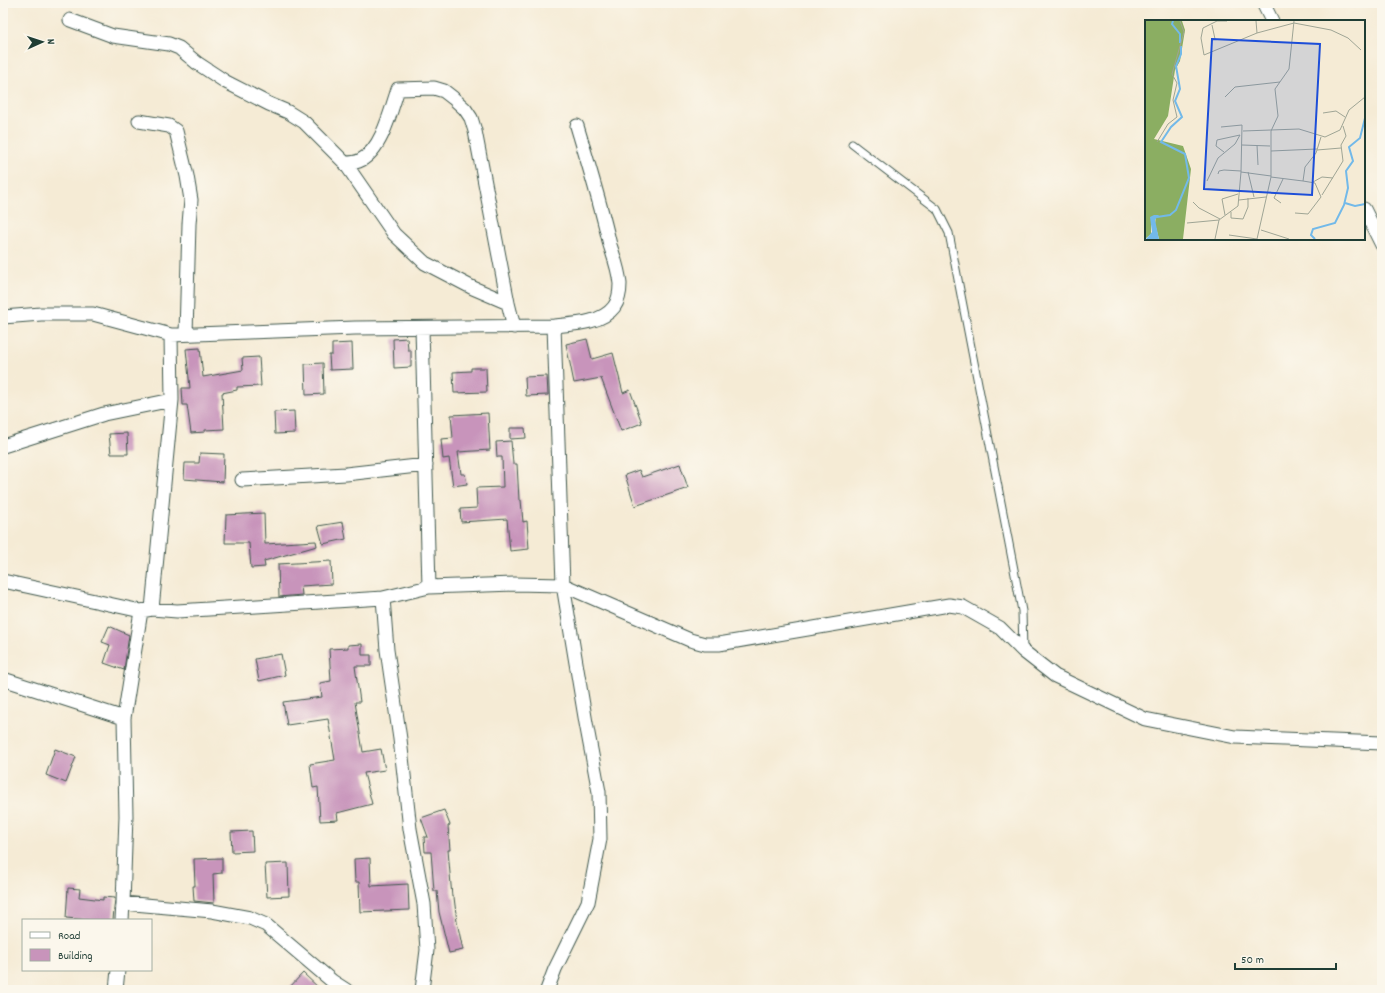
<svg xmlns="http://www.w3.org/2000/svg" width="1385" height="993" viewBox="0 0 1385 993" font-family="Dekko,sans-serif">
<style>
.building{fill:#c894bb}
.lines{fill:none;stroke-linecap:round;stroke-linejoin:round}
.service-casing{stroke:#3f574c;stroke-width:9}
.minor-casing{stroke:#3f574c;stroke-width:15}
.service{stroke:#fff;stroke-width:7}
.minor{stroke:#fff;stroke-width:13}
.inset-river{fill:none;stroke:#72b9e9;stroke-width:2}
.inset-road{fill:none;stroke:#9fa595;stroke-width:1}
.view{fill:#1d4ed8;fill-opacity:0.15;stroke:#1d4ed8;stroke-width:2}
.inset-edge{fill:none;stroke:#1f3d34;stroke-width:2}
</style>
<rect width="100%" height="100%" fill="#fbf7ec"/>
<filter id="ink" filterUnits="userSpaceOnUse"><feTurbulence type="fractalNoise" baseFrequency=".025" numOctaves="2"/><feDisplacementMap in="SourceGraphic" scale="8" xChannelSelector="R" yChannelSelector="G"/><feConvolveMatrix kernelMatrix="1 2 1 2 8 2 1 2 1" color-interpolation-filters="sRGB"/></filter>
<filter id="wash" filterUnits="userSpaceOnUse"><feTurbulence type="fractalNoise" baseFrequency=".012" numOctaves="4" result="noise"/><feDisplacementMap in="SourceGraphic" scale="16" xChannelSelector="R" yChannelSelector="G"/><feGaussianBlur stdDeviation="0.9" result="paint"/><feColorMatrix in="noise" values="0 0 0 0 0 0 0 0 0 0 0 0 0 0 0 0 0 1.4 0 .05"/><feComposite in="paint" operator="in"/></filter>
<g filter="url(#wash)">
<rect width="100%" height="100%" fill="#f5ebd5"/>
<g id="blocks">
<path class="building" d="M407,338L408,350H411V367L394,368L393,339Z
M587,339L592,359L613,353L623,393L630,390L642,423L621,431L601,378L574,383L566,344Z
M352,343L353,369L330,370L329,355H332V344Z
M200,348L203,377L243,370L242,358L259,357L261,386L237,387V390L222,393L224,429L205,430V432L191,433L187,405H183L182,388H190L186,349Z
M323,363L324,394L306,395L305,364Z
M471,368H486L487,392L454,393L453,372L471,371Z
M547,376L548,395L526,396L525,377Z
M294,411L295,433L275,434L274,412Z
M488,413L490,450L458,452L461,474H465L467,484L453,486L449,458L443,459L441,439L453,438L451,415Z
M510,428H525L526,438L510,439Z
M127,433L128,454H111L109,434Z
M511,441L513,464H517L519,500H521L523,522L527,521L529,549L510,551L507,519L461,522L460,509L477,508L476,488L503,487L502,457H497L496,442Z
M200,453L224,454L223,482L184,479L185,463H199Z
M680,464L688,488L635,506L625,475L639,470L642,477Z
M264,513L265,544L316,541L317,546L264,561L265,567L251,568L249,543H225L226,515Z
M343,522L346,539L323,544L318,526Z
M331,561L332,584L301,586L302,595L279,597L278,564Z
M109,626L129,635L124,670L104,663L110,645L102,642Z
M362,644V655H371V666H355L360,702H355L363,752L381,749L385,770L364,773L372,804L337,813L338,820L320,821L318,787L313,788L310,764L335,760L328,719L287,725L283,702L322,697L320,683L331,681L329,649L348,648V645Z
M281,654L285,675L259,681L255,659Z
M55,749L76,757L66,783L46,775Z
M444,810L450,825L448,826L450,850H448L452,897H454L457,922L463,950L449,953L439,912L437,891H434L431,852H425L424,837H428L421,818Z
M252,831L253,851L232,852L231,832Z
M222,858V873L213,874L214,903L194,901L193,886H195L194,859Z
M370,858L371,886L408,884L409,910L360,912L359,882H355L354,859Z
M288,863L289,896L267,897L265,864Z
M68,888L80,889L79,897L103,900V897L115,898L113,920H89L66,918Z
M303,973L321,990H287Z"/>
</g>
</g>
<g filter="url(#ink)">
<use href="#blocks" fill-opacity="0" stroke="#3f574c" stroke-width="1"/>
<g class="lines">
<defs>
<path id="service" d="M852,144L937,209L949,233L1022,611L1023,651"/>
<path id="minor" d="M1263,3L1272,21
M70,20L113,36L169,44L179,48L197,63L226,82L269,104L288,112L304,122L345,163L394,234L425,263L473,288L508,303
M139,121L169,126L176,131L187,176L191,200L189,224L186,334
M345,163C350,163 356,163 361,160C382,149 391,110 398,89L434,88L444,91L453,98L465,109L471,118L475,131L508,303L514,327
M1364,209L1382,245
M3,317L41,314H93L171,335L355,328L554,326C573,324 601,324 614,307C619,300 620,292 620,284C619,271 614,257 610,245C601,205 589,166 577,126
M422,328L429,587
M3,446L104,414L172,400
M242,480L346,474L426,465
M3,581L141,611L152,609L177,611L383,598L429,587L514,584L563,585L690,640L705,644H719L949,605L963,607L1000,628L1023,651L1055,676L1145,719L1235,737L1382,743
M383,598L387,650L400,739L410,829L424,904L427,950L422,990
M152,609L172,400L171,335
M141,611L124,718L126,816L123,903L212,911L250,918L266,925L332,981L346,990
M3,679L124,718
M122,920L123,903
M116,990L118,970
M547,990L555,969L588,902L600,839L599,792L586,723L563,585L554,326"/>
</defs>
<use href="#service" class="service-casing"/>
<use href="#minor" class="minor-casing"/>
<use href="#service" class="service"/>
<use href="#minor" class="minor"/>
</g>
</g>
<g transform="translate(1145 20)">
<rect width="220" height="220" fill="#f5ebd5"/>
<path d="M0,1H37L40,10L35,41L30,50L23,96L9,119L38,126L46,149L38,219H14L10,204L11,195L6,199V214L0,219Z" fill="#8bae62"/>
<path d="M9,195H14L10,200L14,219H1L7,212L5,197Z" fill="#72b9e9"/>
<path class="inset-river" d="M28,1L27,4L35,14V23M200,183L210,186L220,184M12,197L25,195L31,190L44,158L40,134L16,122L26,107L37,97L30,81L35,69L31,46L36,34V26M170,219L166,215L168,209L190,203L199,185L203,168L201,151L208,141L204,127L215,118L220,98"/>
<path class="inset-road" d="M82,1H72L58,8L56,18L59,35L112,13L149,3L186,10L203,18L216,30M111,1L112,13M67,5L70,19M80,77L90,67L135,62M178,93L191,91L200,97M98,111L154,109L180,117L195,110L204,90L220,77M12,122L23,104L32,97L28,80L32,63L27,54L39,12L35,1M97,125L125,126M112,125L113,145M172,130L196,128M126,131L172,129M79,132L71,126L72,120L95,115M96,152L126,156M103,152L109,177M73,154L74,151L79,150L96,151M126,157L158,161L160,147L171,133L176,117M62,161L73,138L90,124L95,115M168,162L177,157L188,158M177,175L198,141L196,125L201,116L198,106M94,180L121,177M48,182L54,188L75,199M136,183L129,178L138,159M86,192V198L98,199L103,187V178M150,193L163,194L176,177L170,163L158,161M80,195L77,179L93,174M42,203L74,200M116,210L144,219M84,215L112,219M70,219L74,200L93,186L96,152L97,105L76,107M112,219L126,157V111L133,96L130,69L144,49L149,1"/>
<path class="view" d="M67,19L175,24L167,175L59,169Z"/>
<rect width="220" height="220" class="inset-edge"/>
</g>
<rect width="1385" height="993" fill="none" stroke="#fbf7ec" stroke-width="16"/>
<rect x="22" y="919" width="130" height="52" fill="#fbf7ec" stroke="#a3ada2"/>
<rect x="30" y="932" width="20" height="6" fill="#ffffff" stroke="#a3ada2"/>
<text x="58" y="939" font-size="12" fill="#1f3d34">Road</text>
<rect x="30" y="949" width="20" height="12" fill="#c894bb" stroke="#a3ada2"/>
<text x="58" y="959" font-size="12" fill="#1f3d34">Building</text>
<g transform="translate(42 42) rotate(87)" stroke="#fbf7ec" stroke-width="3" paint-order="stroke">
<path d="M0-3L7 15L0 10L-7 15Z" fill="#1f3d34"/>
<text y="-6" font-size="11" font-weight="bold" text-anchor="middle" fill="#1f3d34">N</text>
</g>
<path d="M1235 963v6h101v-6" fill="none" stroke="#1f3d34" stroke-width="2"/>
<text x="1241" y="963" font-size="12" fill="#1f3d34" stroke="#fbf7ec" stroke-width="3" paint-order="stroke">50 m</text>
</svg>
